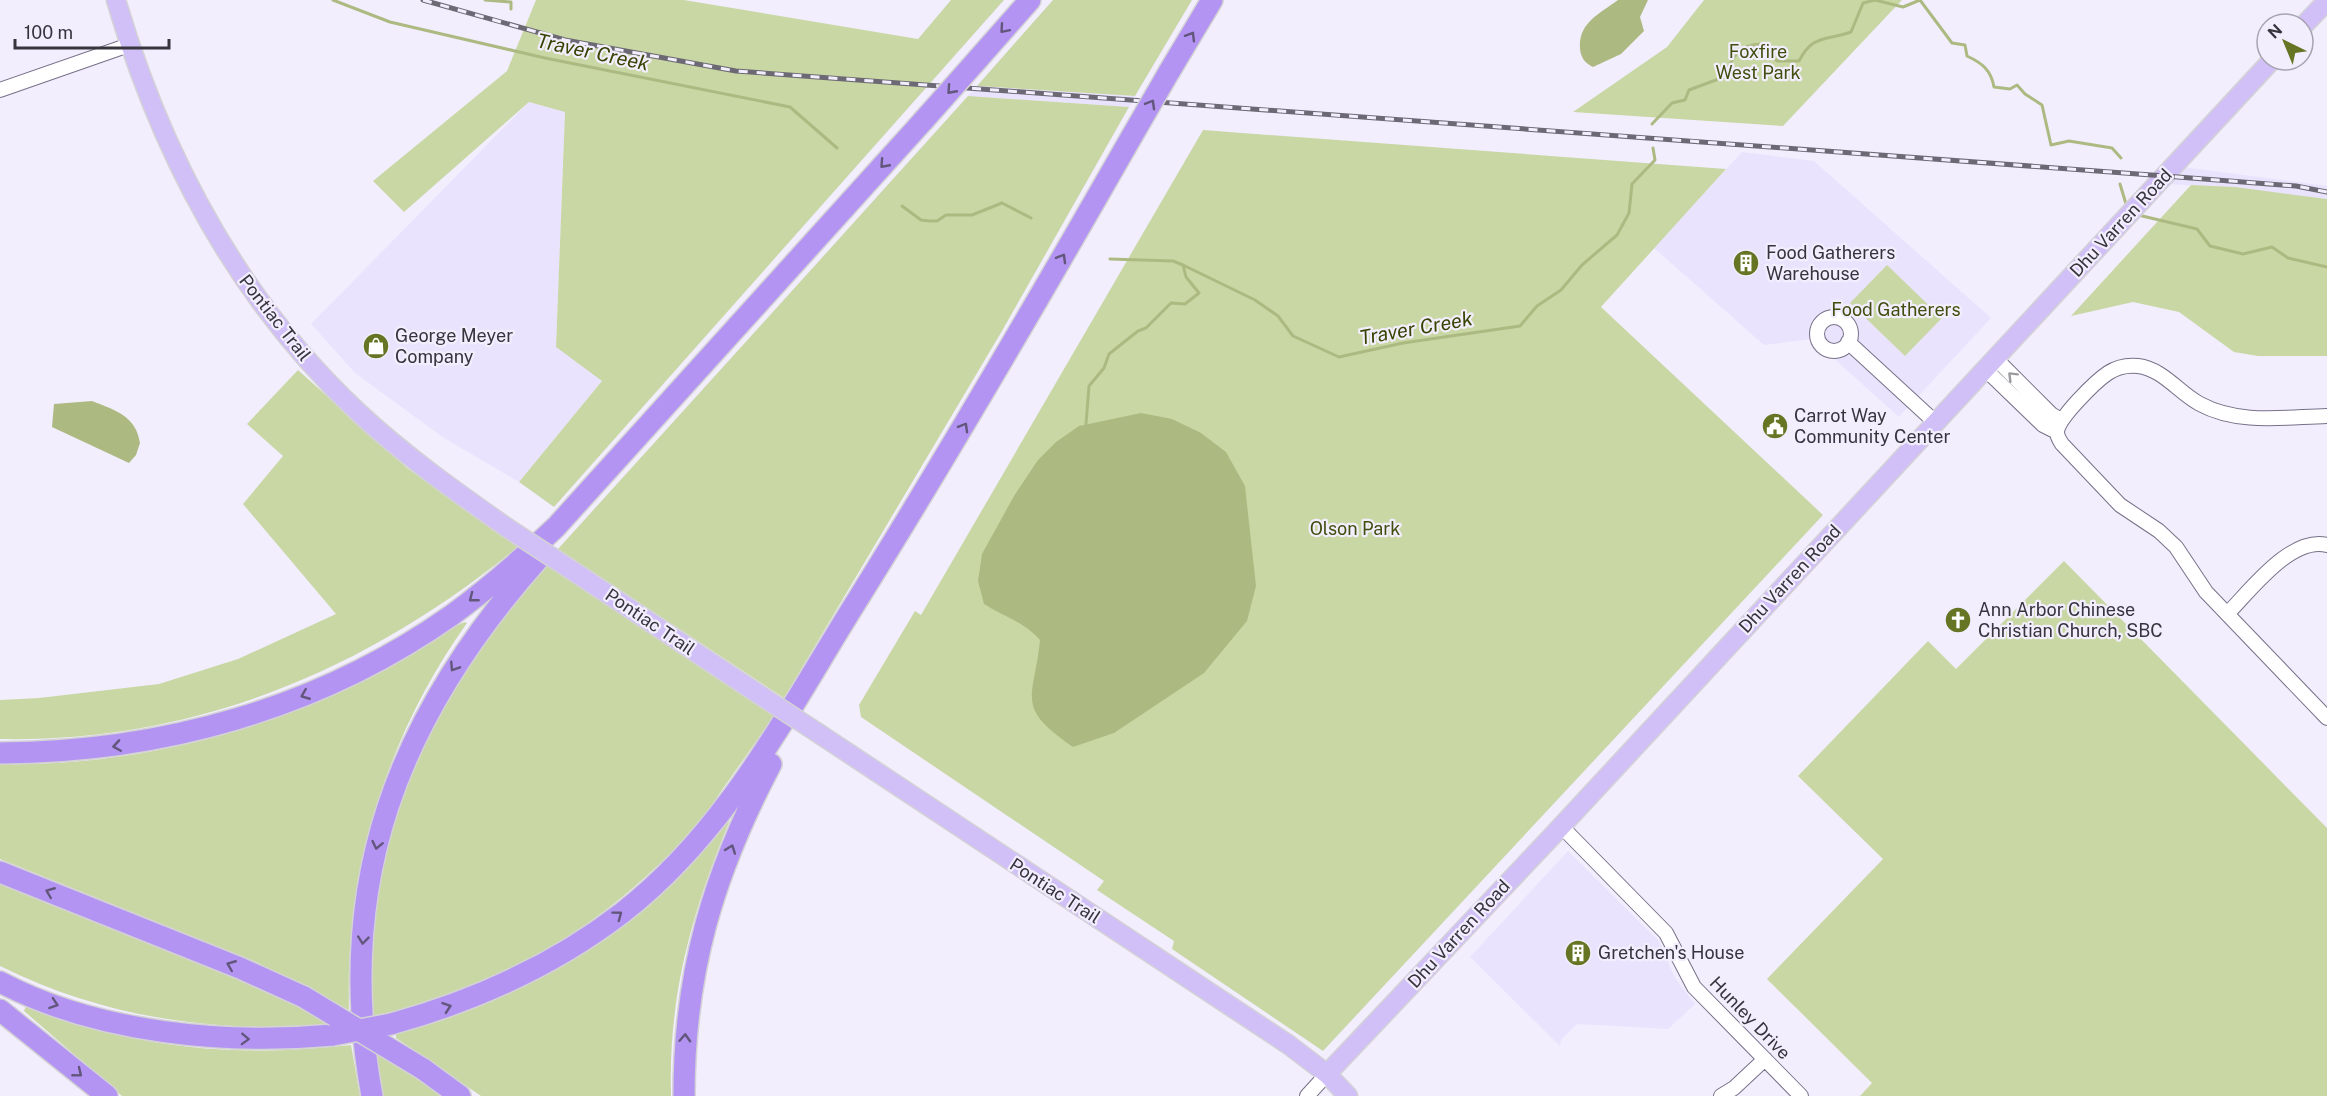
<svg xmlns="http://www.w3.org/2000/svg" width="2327" height="1096" viewBox="0 0 2327 1096" font-family="'Public Sans',sans-serif">
<style>
.built{fill:#eae3fe}
.green{fill:#c9d7a4}
.water{fill:#acba82}
.lines{fill:none;stroke-linecap:round;stroke-linejoin:round}
.stream{stroke:#acba82;stroke-width:3}
.minor-casing{stroke:#777088;stroke-width:16}
.major-casing{stroke:#d3d2d5;stroke-width:21}
.highway-casing{stroke:#d3d2d5;stroke-width:24}
.minor{stroke:#fff;stroke-width:14}
.major{stroke:#d1bff7;stroke-width:18}
.highway{stroke:#b394f2;stroke-width:21}
.rail-casing{stroke:#6c6974;stroke-width:5}
.rail{stroke:#f2eefe;stroke-width:3;stroke-dasharray:9;stroke-linecap:butt}
.major-bridge-casing{stroke:#d3d2d5;stroke-width:21;stroke-linecap:butt}
.highway-bridge-casing{stroke:#d3d2d5;stroke-width:24;stroke-linecap:butt}
.major-bridge{stroke:#d1bff7;stroke-width:18}
.highway-bridge{stroke:#b394f2;stroke-width:21}
.oneway{stroke:#62567d}
.oneway2{stroke:#9b9a9e}
.labels{text-anchor:middle;stroke-width:4.5;stroke-linejoin:round;paint-order:stroke}
.park-label{font-size:18px;fill:#424e0e;stroke:#f2eefe}
.street-label{font-size:18px;fill:#37343e;stroke:#f2eefe}
.poi-label{font-size:18px;fill:#37343e;stroke:#f2eefe;text-anchor:start}
.water-label{font-size:20px;font-style:italic;fill:#384300;stroke:#f2eefe}
</style>
<rect width="100%" height="100%" fill="#f2eefe"/>
<path class="built" d="M977,86L1135,96L1129,107L968,96Z
M529,102L565,112L556,346L602,381L519,482L444,438L355,373L311,324Z
M1742,152L1814,161L1991,318L1899,417L1812,339L1764,345L1654,248Z
M2183,167L2327,186V199L2235,188L2168,184Z
M1568,851L1659,941L1675,978L1695,1004L1668,1029L1577,1024L1561,1040L1560,1046L1470,957Z"/>
<path class="green" d="M536,0H684L918,39L951,0H1004L554,507L519,482L602,381L556,347L565,112L529,102L404,212L373,181L507,71Z
M1053,0H1192L1135,96L977,86Z
M1704,0H1902L1783,126L1573,112L1667,47Z
M968,96L1129,107L1002,331L784,698L558,549C694,399 831,248 968,96Z
M1203,130L1726,169L1601,307L1823,515L1323,1051L1172,949L1174,941L1097,890L1104,881L861,717L859,705L915,611L921,615Z
M2191,185L2235,187L2327,199V356H2258L2234,352L2179,312L2133,302L2071,316Z
M1887,265L1942,318L1905,356L1850,303Z
M298,370L407,468L519,546C369,669 196,743 0,739V700L39,698L159,684L238,659L336,614L243,504L283,456L247,424Z
M2064,561L2327,828V1096H1860L1872,1083L1767,979L1883,859L1798,776L1928,641L1956,669Z
M545,564L774,716L717,797V802C630,908 508,993 371,1016V960L377,898L389,834L410,771L468,660Z
M465,622L467,623C386,737 345,871 349,1010L256,962L0,859V764C107,766 218,744 316,701C348,687 380,671 410,653C428,642 446,629 465,622Z
M730,820C692,911 668,996 671,1096H481L396,1038V1034C534,998 638,927 730,820Z
M0,882C110,926 224,966 329,1021V1025C215,1033 104,1018 0,966Z
M26,1006C141,1049 229,1058 351,1045L360,1096H122L24,1011Z
M375,1050L444,1096H382Z"/>
<path class="water" d="M1618,0H1648L1640,17L1644,31L1621,54L1593,67C1585,63 1581,58 1580,49C1578,23 1599,14 1618,0Z
M92,401C115,410 136,416 140,443L136,455L129,463L52,427L54,404Z
M1141,413L1172,419L1201,433L1226,452L1245,486L1256,586L1247,621L1204,673L1114,733L1073,747C1014,706 1034,700 1040,640C1023,621 1006,618 984,604L978,581L982,554L1014,496L1038,460L1056,442L1079,426Z"/>
<g class="lines">
<path class="stream" d="M333,0L390,22L545,58L790,107L837,148
M485,0L511,2V9
M1875,0L1903,7L1920,0L1952,43L1965,45L1967,56C1982,63 1991,70 1994,87L2010,89L2017,85L2025,94L2042,105L2051,145L2069,141L2112,148L2121,158
M1652,124L1672,103L1685,100L1689,90L1724,77C1733,57 1737,45 1761,44L1777,61H1799C1813,34 1825,41 1851,32L1863,3L1875,0
M2120,184L2126,204
M902,206L921,220L930,221H937L946,215H972L1002,203L1031,218
M2138,215L2197,229L2210,246L2243,254L2272,247L2288,258L2327,267
M1110,259L1173,261L1183,265L1255,300L1278,316L1293,336L1339,357L1403,343L1520,326L1537,306L1561,290L1582,265L1617,235L1629,213L1632,184L1655,160L1653,148
M1086,424L1089,386L1104,368L1109,354L1138,331L1146,328L1171,303L1185,304L1199,293L1186,277L1183,265"/>
<defs>
<path id="minor" d="M0,90L129,45
M1817 334a17 17 0 1 1 34 0a17 17 0 1 1-34 0Z
M1848,342L1936,423
M1995,358L2051,414L2061,420
M1985,369L2043,425L2057,432
M2327,416C2285,417 2239,425 2200,404C2179,393 2163,369 2138,366C2128,365 2117,367 2108,373C2096,381 2058,418 2057,432C2057,435 2060,441 2062,444L2120,505L2159,531L2176,547L2206,592L2327,718
M2227,614C2251,590 2291,536 2327,545
M1561,826L1666,933L1694,987L1801,1096
M1307,1096L1327,1074
M1721,1096L1734,1088L1765,1059"/>
<path id="major" d="M116,0C162,156 239,301 359,413C404,455 455,491 506,527
M2303,26L2327,1
M573,571L766,699
M818,733L1289,1045L1327,1074L1348,1096
M1327,1074L1555,833L2272,60"/>
<path id="highway" d="M978,59L1030,0
M1169,72L1212,0
M0,753C161,752 319,709 452,615C489,588 523,558 556,527L923,121
M0,872L240,968L304,997
M0,982C97,1033 225,1045 333,1035
M0,1010L107,1096
M391,1024C474,1001 553,966 622,913C723,835 782,722 848,615C947,457 1040,297 1132,136
M423,1069L460,1096
M372,1096C333,883 398,717 539,558
M684,1096C684,972 713,874 771,764"/>
</defs>
<use href="#minor" class="minor-casing"/>
<use href="#major" class="major-casing"/>
<use href="#highway" class="highway-casing"/>
<use href="#minor" class="minor"/>
<use href="#major" class="major"/>
<use href="#highway" class="highway"/>
<defs>
<path id="rail" d="M423,0L565,40L736,71L2165,176L2296,186L2327,192"/>
</defs>
<use href="#rail" class="rail-casing"/>
<use href="#rail" class="rail"/>
<defs>
<path id="major-bridge" d="M506,527L573,571
M766,699L818,733"/>
<path id="highway-bridge" d="M923,121L978,59
M1132,136L1169,72
M304,997L423,1069
M333,1035L391,1024"/>
</defs>
<use href="#major-bridge" class="major-bridge-casing"/>
<use href="#highway-bridge" class="highway-bridge-casing"/>
<use href="#major-bridge" class="major-bridge"/>
<use href="#highway-bridge" class="highway-bridge"/>
</g>
<defs><path id="oneway-chevron" d="M-2-3.5L2.5 0L-2 3.5" fill="none" stroke-width="1.6" stroke-linecap="round" stroke-linejoin="round" transform="scale(1.5)"/></defs>
<g class="oneway">
<use href="#oneway-chevron" transform="translate(1004 29) rotate(131)"/>
<use href="#oneway-chevron" transform="translate(1191 36) rotate(-59)"/>
<use href="#oneway-chevron" transform="translate(951 90) rotate(132)"/>
<use href="#oneway-chevron" transform="translate(1151 104) rotate(-60)"/>
<use href="#oneway-chevron" transform="translate(884 164) rotate(132)"/>
<use href="#oneway-chevron" transform="translate(1062 258) rotate(-60)"/>
<use href="#oneway-chevron" transform="translate(964 427) rotate(-60)"/>
<use href="#oneway-chevron" transform="translate(473 598) rotate(142)"/>
<use href="#oneway-chevron" transform="translate(454 667) rotate(123)"/>
<use href="#oneway-chevron" transform="translate(305 695) rotate(158)"/>
<use href="#oneway-chevron" transform="translate(117 746) rotate(171)"/>
<use href="#oneway-chevron" transform="translate(377 845) rotate(102)"/>
<use href="#oneway-chevron" transform="translate(731 849) rotate(-70)"/>
<use href="#oneway-chevron" transform="translate(50 892) rotate(-158)"/>
<use href="#oneway-chevron" transform="translate(618 915) rotate(-37)"/>
<use href="#oneway-chevron" transform="translate(363 940) rotate(96)"/>
<use href="#oneway-chevron" transform="translate(231 965) rotate(-158)"/>
<use href="#oneway-chevron" transform="translate(54 1004) rotate(19)"/>
<use href="#oneway-chevron" transform="translate(447 1007) rotate(-19)"/>
<use href="#oneway-chevron" transform="translate(685 1038) rotate(-87)"/>
<use href="#oneway-chevron" transform="translate(245 1039) rotate(2)"/>
<use href="#oneway-chevron" transform="translate(78 1073) rotate(39)"/>
</g>
<use class="oneway2" href="#oneway-chevron" transform="translate(2012 376) rotate(-135)"/>
<defs>
<symbol id="building-disc" viewBox="-11 -11 22 22"><circle r="9.5" fill="#657523" stroke="#f2eefe"/><path d="M-4-6H4V6H1V3H-1V6H-4ZM-2.5-4.3h1.7v1.8h-1.7ZM.8-4.3h1.7v1.8H.8ZM-2.5-1h1.7V.8h-1.7ZM.8-1h1.7V.8H.8Z" fill="#fff"/></symbol>
<symbol id="shop-disc" viewBox="-11 -11 22 22"><circle r="9.5" fill="#657523" stroke="#f2eefe"/><path d="M-5-2.5h2.3a2.7 3.5 0 0 1 5.4 0H5L5.5 6h-11ZM-1.5-2.5h3a1.5 2.3 0 0 0-3 0Z" fill="#fff"/></symbol>
<symbol id="civic-disc" viewBox="-11 -11 22 22"><circle r="9.5" fill="#657523" stroke="#f2eefe"/><path d="M-.6-6.5H3V-4.5H.6V-3L4-1V1h2V6H-6V1h2V-1L-.6-3ZM-1.2 2.5V6h2.4V2.5Z" fill="#fff"/></symbol>
<symbol id="church-disc" viewBox="-11 -11 22 22"><circle r="9.5" fill="#657523" stroke="#f2eefe"/><path d="M-1.2-6h2.4v3.5h3.3v2.4h-3.3V6h-2.4V-.1h-3.3v-2.4h3.3Z" fill="#fff"/></symbol>
</defs>
<g fill-rule="evenodd">
<use href="#building-disc" x="1731" y="248" width="30" height="30"/>
<use href="#shop-disc" x="361" y="331" width="30" height="30"/>
<use href="#civic-disc" x="1760" y="411" width="30" height="30"/>
<use href="#church-disc" x="1943" y="605" width="30" height="30"/>
<use href="#building-disc" x="1563" y="938" width="30" height="30"/>
</g>
<g class="labels">
<g class="park-label">
<text x="1758" y="58">Foxfire<tspan x="1758" dy="21">West Park</tspan></text>
<text x="1896" y="316">Food Gatherers</text>
<text x="1355" y="535">Olson Park</text>
</g>
<g class="street-label">
<text transform="translate(2121 223) rotate(-47)" y="6">Dhu Varren Road</text>
<text transform="translate(275 318) rotate(52)" y="6">Pontiac Trail</text>
<text transform="translate(1790 579) rotate(-47)" y="6">Dhu Varren Road</text>
<text transform="translate(650 622) rotate(34)" y="6">Pontiac Trail</text>
<text transform="translate(1055 891) rotate(33)" y="6">Pontiac Trail</text>
<text transform="translate(1459 934) rotate(-47)" y="6">Dhu Varren Road</text>
<text transform="translate(1750 1018) rotate(46)" y="6">Hunley Drive</text>
</g>
<g class="poi-label">
<text x="1766" y="259">Food Gatherers<tspan x="1766" dy="21">Warehouse</tspan></text>
<text x="395" y="342">George Meyer<tspan x="395" dy="21">Company</tspan></text>
<text x="1794" y="422">Carrot Way<tspan x="1794" dy="21">Community Center</tspan></text>
<text x="1978" y="616">Ann Arbor Chinese<tspan x="1978" dy="21">Christian Church, SBC</tspan></text>
<text x="1598" y="959">Gretchen's House</text>
</g>
<g class="water-label">
<text transform="translate(593 52) rotate(12)" y="7">Traver Creek</text>
<text transform="translate(1416 328) rotate(-10)" y="7">Traver Creek</text>
</g>
</g>
<g transform="translate(2285 42) rotate(317)"><circle r="28" fill="#f2eefe" stroke="#a7a4b1" stroke-width="1.5"/>
<path d="M0-4.5L10 22L0 15L-10 22Z" fill="#657523"/>
<text y="-9" font-size="16" font-weight="bold" text-anchor="middle" fill="#37343e">N</text>
</g>
<path d="M15 39v9h154v-9" fill="none" stroke="#37343e" stroke-width="3"/>
<text x="24" y="39" font-size="18" fill="#37343e" stroke="#f2eefe" stroke-width="4.5" paint-order="stroke">100 m</text>
</svg>
